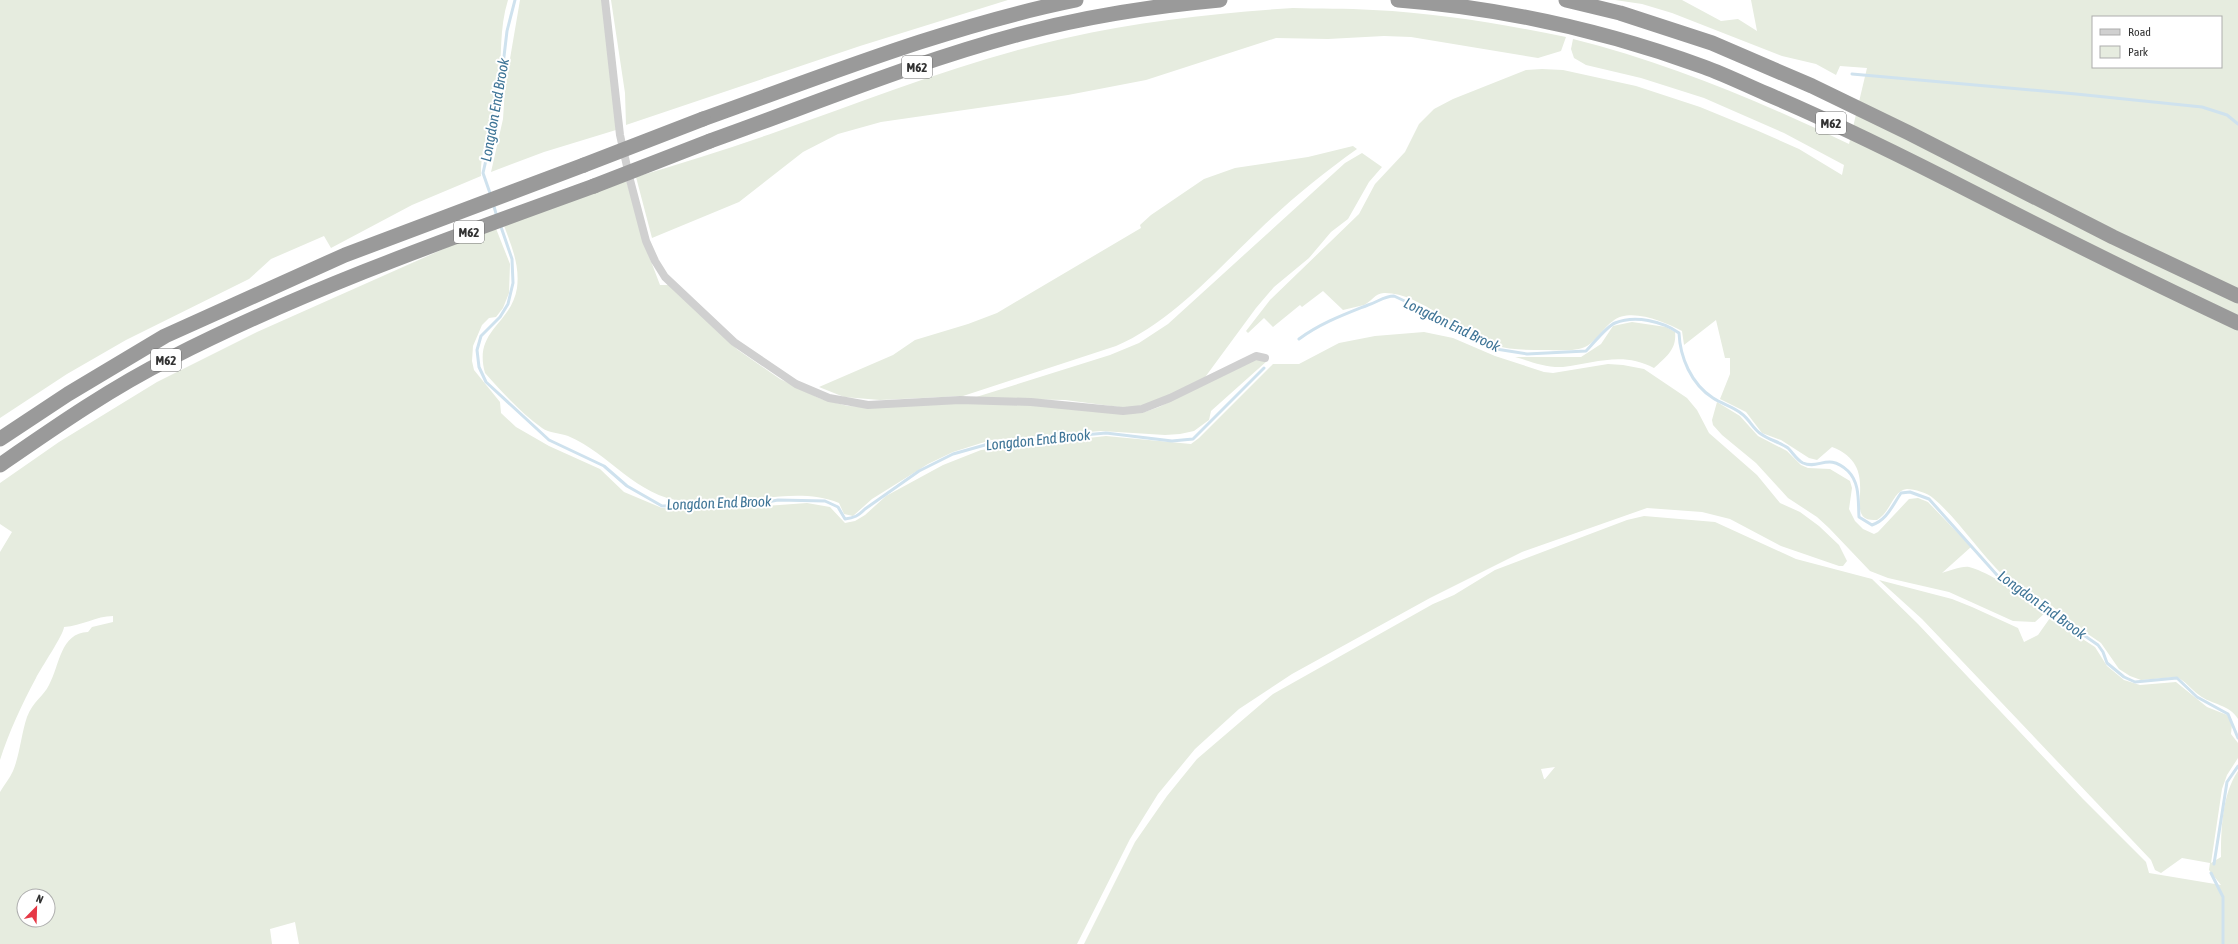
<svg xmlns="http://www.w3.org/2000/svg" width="2238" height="944" viewBox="0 0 2238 944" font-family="'Asap Condensed',sans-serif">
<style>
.green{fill:#e6ecdf;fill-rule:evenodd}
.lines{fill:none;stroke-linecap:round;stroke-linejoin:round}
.stream{stroke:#cfe2ee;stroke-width:3}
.street{stroke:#d0d0d0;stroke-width:8}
.highway{stroke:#9a9a9a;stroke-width:15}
.highway-bridge{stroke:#9a9a9a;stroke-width:15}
.labels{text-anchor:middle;stroke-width:4;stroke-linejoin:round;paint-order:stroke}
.shield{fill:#fff;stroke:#707070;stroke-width:1}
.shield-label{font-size:13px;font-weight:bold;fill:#333}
.water-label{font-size:15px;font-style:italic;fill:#3f7597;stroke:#fff}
</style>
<rect width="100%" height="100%" fill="#fff"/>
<path class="green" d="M0,0H508C499,29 502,57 499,86C495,117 480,145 481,176L412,205L331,248L324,236L271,259L249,279L126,340L67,374L0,418Z
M520,0H603L616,130L544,152L491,172L503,119L505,88Z
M611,0H1008L860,46L626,125L625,93Z
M1615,0H1682L1721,21L1738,19L1757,31L1751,0H2238V719C2229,704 2212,705 2199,695C2191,689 2185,681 2177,677L2141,680L2130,676L2119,669L2101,643L2057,613L2058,611L2052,606C2037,597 2018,589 2005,577C1979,553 1960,521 1933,498C1928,493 1914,489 1907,489C1893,490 1891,512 1877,520C1873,520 1868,520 1865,518C1849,508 1879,465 1832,447L1817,460L1809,458L1781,440L1762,433L1746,412L1720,399L1730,374V358H1725L1716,320L1684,345L1682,331C1665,322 1630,307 1613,321C1603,328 1597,340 1587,346C1576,352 1557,350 1545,350C1528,350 1510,350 1493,345C1461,334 1419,292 1384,293C1375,293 1371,302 1364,305C1357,307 1350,308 1343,310L1323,291L1302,307L1300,305L1273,327L1264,318L1248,333L1246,331L1270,300L1359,214L1375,184L1405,152L1419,124L1434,109L1453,99L1526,70L1542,69L1563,70L1636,86L1700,107L1756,130L1799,149L1842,175L1844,165L1784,133L1704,98L1641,78L1586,65L1574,58L1571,49L1573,39C1669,63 1759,101 1849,144L1867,68L1840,66L1836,75L1816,64L1782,56L1672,13L1642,4ZM2093,17H2221V67H2093Z
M1293,8C1320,9 1346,8 1373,10C1438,13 1502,24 1566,37L1561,51L1538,58L1411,37L1384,36L1328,39L1276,38L1146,80L1068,95L881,122L838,134L803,152L739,202L652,238L636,177C683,163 730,148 776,132C872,98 967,60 1066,38C1141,21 1217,13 1293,8Z
M1353,146L1357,149C1323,173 1289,201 1259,230C1217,270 1170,323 1116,346L963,396L880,400L844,397L819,387L893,355L915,340L968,324L997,313L1141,228L1140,225L1151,215L1204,179L1235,168L1308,157Z
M1362,153L1382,167L1369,182L1348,219L1331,232L1309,258L1274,287L1256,308L1203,380L1149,404L1127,408L1065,400L973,398L1110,355L1139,343L1168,324L1345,163Z
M626,180L649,256L660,285H669L738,350L780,379L821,399L848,406L869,407L968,403L1050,406L1142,413L1159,407L1256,359L1267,361L1211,411L1209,420L1194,431L1180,434L1165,435L1101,431L991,440L953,452L928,464L872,499L853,516L844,514L839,503C806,490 772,498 737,501C720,503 700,502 683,501C637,497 609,453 568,436C560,433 549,433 542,428C521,413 502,392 485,373C473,330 511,325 517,288C520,264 511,245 503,223Z
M495,226L510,264L509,293L503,308L496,317L489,318L482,325L473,346L472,361L474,370L500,402L501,413L516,427L549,446L600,469L624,492L662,508L723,509L807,503L830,507L845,523L855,521L865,515L886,496L943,465L981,450L1106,436L1191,444L1199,438L1273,364H1299L1339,343L1375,336L1424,332L1453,338L1495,356L1544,372L1553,373L1608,364L1623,365L1644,369L1687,398L1697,410L1709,433L1757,475L1780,503L1800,512L1819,526L1839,545L1847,561L1843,566H1839L1781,546L1730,519L1702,512L1647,508L1522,552L1430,598L1292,674L1239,709L1195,749L1158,794L1130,839L1077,944H299L295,922L270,929L272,944H0V792C4,785 10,778 13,771C20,754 21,735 27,717C33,701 43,697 49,685C60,665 60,633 88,632L92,627L113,622V616C96,616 82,626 64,627C64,634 41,668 36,678C22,704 9,732 0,760V552L12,532L0,524V483L59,442L157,382L257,332ZM24,896H48V920H24Z
M1632,322L1666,327L1675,332C1677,349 1666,357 1654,368C1623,351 1595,363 1563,367C1546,368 1530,361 1515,357H1581L1601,344L1613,326Z
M1717,402L1740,416L1758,436L1787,451L1801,465L1808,468L1830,469L1850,481L1852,488L1849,509L1855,521L1863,529L1874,534L1878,532L1909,499L1918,498L1928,502L1971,547L1942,573C1949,571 1961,566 1969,567C1985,570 2035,601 2045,613L2035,622L2013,621L1949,592L1888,578L1870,571L1829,528L1817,517L1788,498L1756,463L1722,435L1713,425L1712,420Z
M1644,516L1715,522L1796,559L1872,579L1918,624L2083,799L2146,862L2149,873L2221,885L2209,870L2210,863L2182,858L2161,873L2155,870L2151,860L1922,619L1879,580L1952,599L1972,607L2018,628L2024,642L2038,635L2050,618L2095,647L2107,666L2124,680L2140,685L2176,682L2207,707L2227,715L2232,724L2231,734L2238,743V758L2227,775L2222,789L2211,863L2221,857C2221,830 2222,794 2238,771V944H1084L1135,842L1167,796L1197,759L1273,694L1433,604L1454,595L1495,570L1627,520ZM1555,767L1545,779H1544L1541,769Z"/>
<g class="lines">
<path class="stream" d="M1852,74L2076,94L2202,107L2227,115L2238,124
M491,196L483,173L498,107L507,31L515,0
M493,203L497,217
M500,224L512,259L513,283L508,304L500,317L481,336L477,350L479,367L486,382L549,440L604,466L627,486L662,506L751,505L778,500L825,501L838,507L845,519C854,518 858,516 865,509L919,471L953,454L992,443L1106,433L1172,441L1193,439L1264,368
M1299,339C1321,323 1343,315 1368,305C1378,302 1384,296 1394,296L1443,319L1496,349L1527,354L1586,351C1593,344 1607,326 1615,323C1635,315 1662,321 1679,333C1680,357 1691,384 1713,398C1722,404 1734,407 1742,414C1750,420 1753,429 1761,434C1769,440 1780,442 1788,448C1793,453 1797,460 1803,463C1819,470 1828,452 1848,471C1860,483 1858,501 1859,517L1872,525C1887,520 1892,506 1901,493L1910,492L1929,499L1997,575L2098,645L2103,652L2107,663L2124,677L2135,682L2177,678L2197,697L2228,714L2238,738
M2214,864L2227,782L2238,766
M2211,873L2223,897V944"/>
<path class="street" d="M605,0L620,135L630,180L646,241L655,261L665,277L734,342L796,384L829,398L868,405L960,400L1031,402L1123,411L1142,409L1170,398L1256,356L1265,358"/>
<path class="highway" d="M1398,0C1503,8 1605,31 1704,67C1726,75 1746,85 1767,94C1840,125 1910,160 1980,196C2066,240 2151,282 2238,323
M1566,0L1620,13L1712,43L1812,86L1909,133L2113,237L2238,296
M703,119C826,75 948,26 1076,0
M710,141C814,104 917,61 1024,33C1088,16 1154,6 1220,0
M0,439L68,394L165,336L345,255L584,165
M0,465C55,427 111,388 171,358C306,289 451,238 594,186"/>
<path class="highway-bridge" d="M584,165L703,119
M594,186L710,141"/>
</g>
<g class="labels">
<g class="shield">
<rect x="902" y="56" width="30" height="22" rx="3"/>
<rect x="1816" y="112" width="30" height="22" rx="3"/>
<rect x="454" y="221" width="30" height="22" rx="3"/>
<rect x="151" y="349" width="30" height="22" rx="3"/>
</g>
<g class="shield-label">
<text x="917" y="72">M62</text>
<text x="1831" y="128">M62</text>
<text x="469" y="237">M62</text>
<text x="166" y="365">M62</text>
</g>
<g class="water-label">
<text transform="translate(495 110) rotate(-80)" y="5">Longdon End Brook</text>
<text transform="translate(1452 325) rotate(26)" y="5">Longdon End Brook</text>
<text transform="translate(1038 440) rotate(-6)" y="5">Longdon End Brook</text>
<text transform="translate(719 503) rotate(-2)" y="5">Longdon End Brook</text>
<text transform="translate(2042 605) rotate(36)" y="5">Longdon End Brook</text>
</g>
</g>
<rect x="2092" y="16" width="130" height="52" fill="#ffffff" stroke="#adadad"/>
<rect x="2100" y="29" width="20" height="6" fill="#d0d0d0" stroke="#adadad"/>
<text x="2128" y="36" font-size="12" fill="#333333">Road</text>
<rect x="2100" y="46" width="20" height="12" fill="#e6ecdf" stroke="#adadad"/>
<text x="2128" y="56" font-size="12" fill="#333333">Park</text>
<g transform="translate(36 908) rotate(23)"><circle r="19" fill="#ffffff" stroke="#adadad"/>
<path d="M0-3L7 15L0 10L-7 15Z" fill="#e63946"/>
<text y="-6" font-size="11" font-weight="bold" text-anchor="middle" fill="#333333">N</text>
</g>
</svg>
